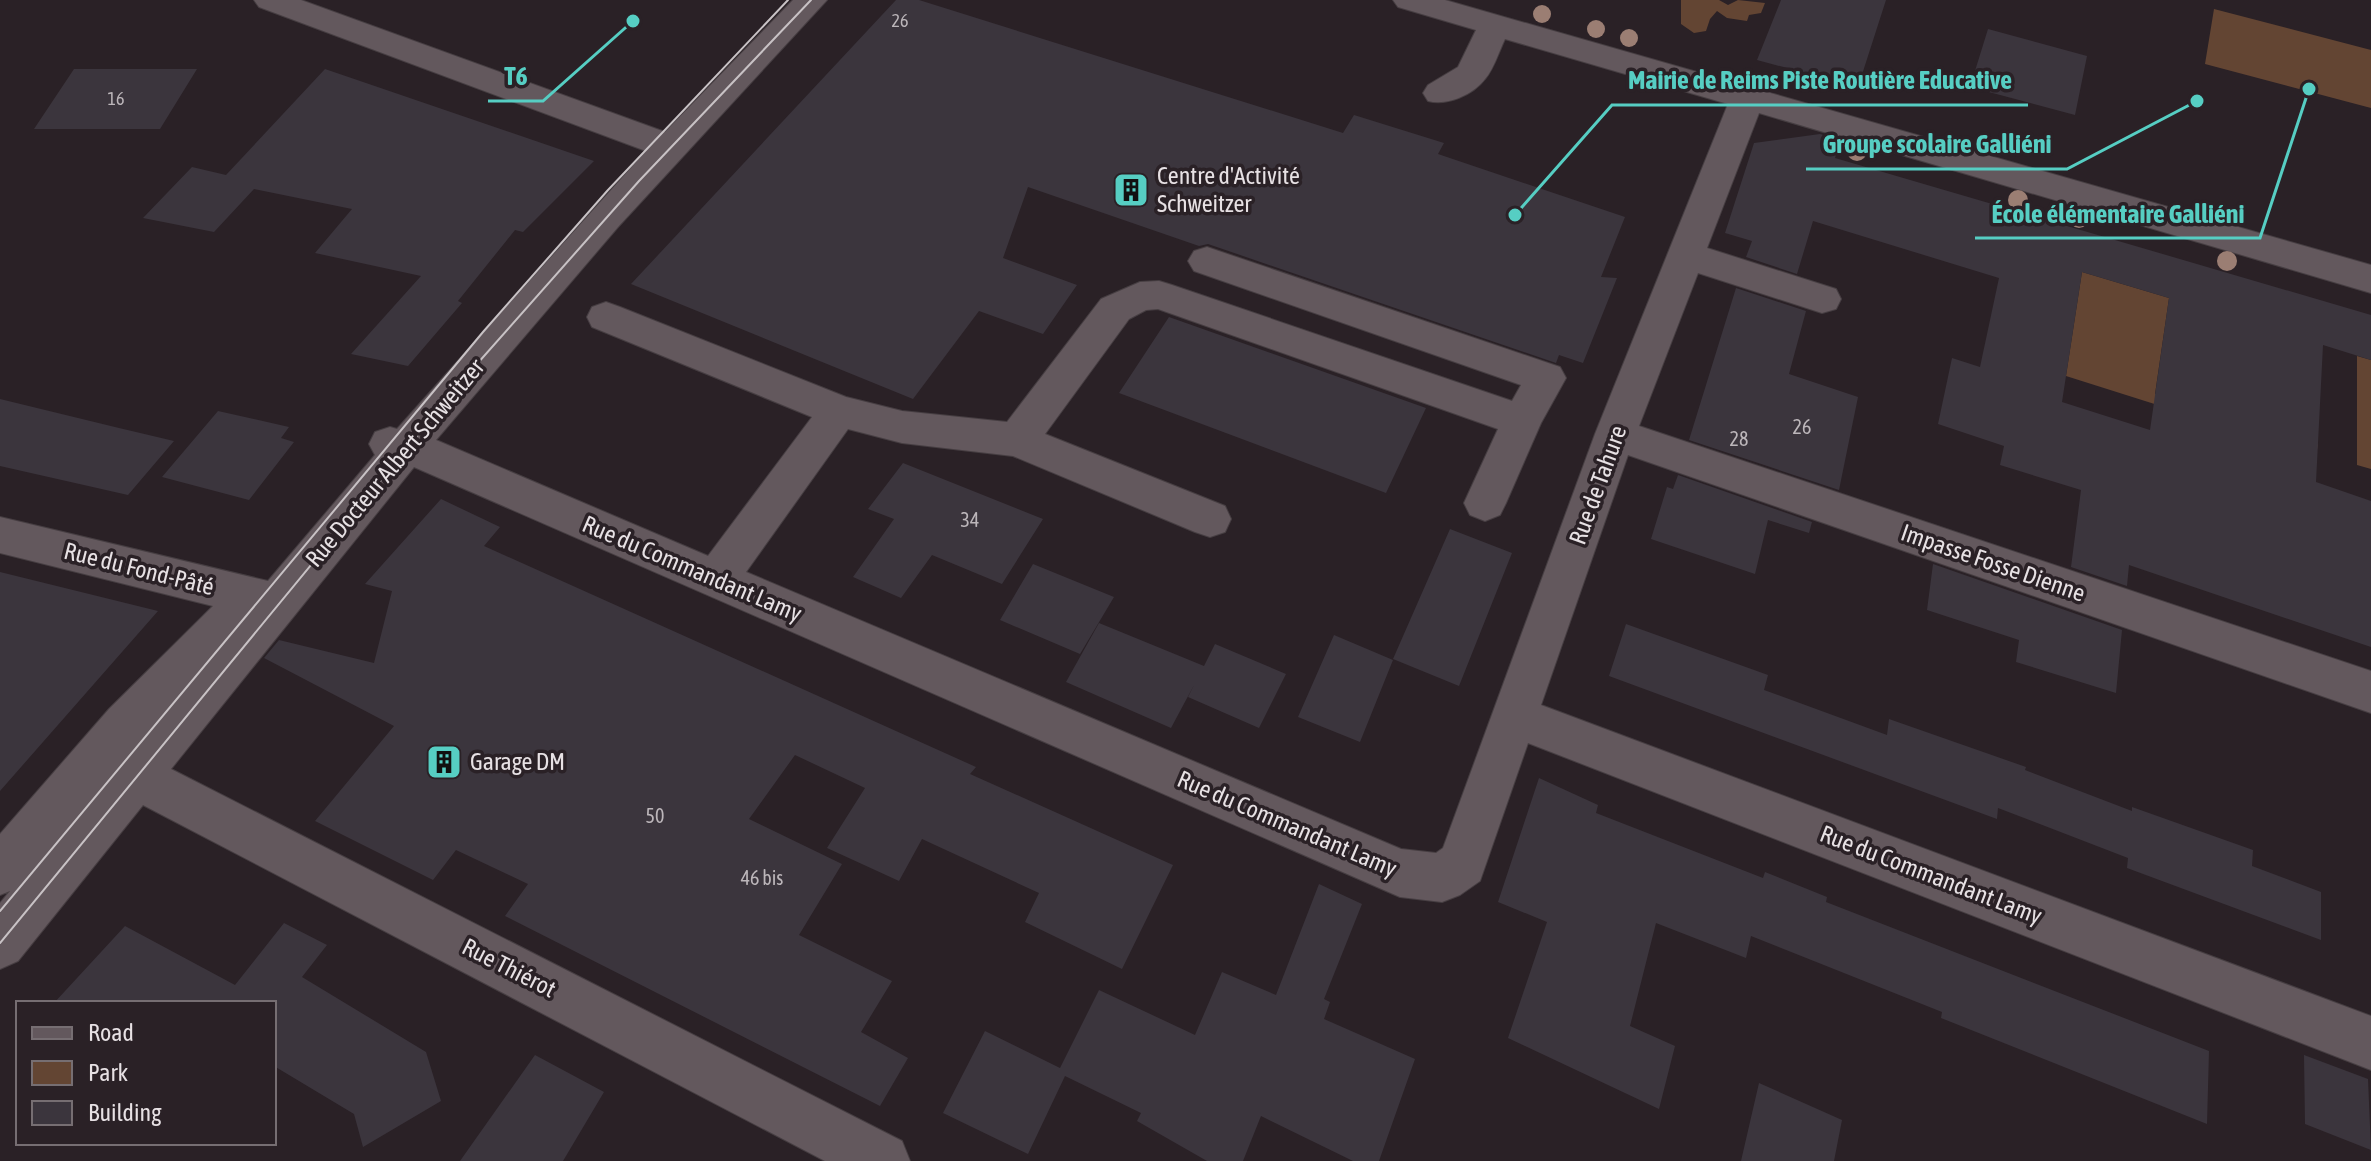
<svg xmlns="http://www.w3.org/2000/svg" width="2371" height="1161" viewBox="0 0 2371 1161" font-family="'Asap Condensed',sans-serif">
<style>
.green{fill:#634533}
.building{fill:#3b353d;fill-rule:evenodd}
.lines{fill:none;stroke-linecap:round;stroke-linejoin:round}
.minor-casing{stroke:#463e42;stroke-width:2}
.minor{fill:#63585d;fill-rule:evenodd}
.tram{stroke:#c8c2c5;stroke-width:2}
.tree{fill:#9b7e73}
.labels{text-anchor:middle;stroke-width:7;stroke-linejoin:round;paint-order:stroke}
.far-number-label{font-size:18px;fill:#bcb6ba}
.number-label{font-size:20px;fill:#bcb6ba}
.poi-label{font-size:24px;fill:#e7e1e4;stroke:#2a2126;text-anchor:start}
.street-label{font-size:24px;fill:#e7e1e4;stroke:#2a2126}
.leader{fill:none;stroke:#56cec3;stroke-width:3}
.callout-dot{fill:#56cec3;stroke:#2a2126;stroke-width:3}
.callout-label{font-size:26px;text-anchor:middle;font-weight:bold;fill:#56cec3;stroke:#2a2126;stroke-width:7;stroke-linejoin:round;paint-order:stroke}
</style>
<rect width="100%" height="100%" fill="#2a2126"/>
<path class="green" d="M1681,0H1719L1728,5L1738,0L1765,3L1761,13L1749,15L1747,21L1727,18L1717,11L1710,19L1706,31L1694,33L1681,24Z
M2214,9L2371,50V108L2205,64Z
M2082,272L2169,298L2155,394L2318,444L2316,455L2066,376Z
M2357,356L2371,360V469L2357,465Z"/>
<path class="building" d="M896,0H919L1343,133L1354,115L1444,143L1438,154L1625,217L1601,277L1617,278L1583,363L1559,355L1556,363L1208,244L1199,246L1028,187L1003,258L1077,285L1043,334L979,311L913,399L631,284Z
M1781,0H1886L1858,87L1757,60Z
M1988,29L2087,56L2075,115L1970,87Z
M74,69H197L160,129H34Z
M325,69L594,161L523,232L515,230L458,301L462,303L408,366L351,354L421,276L315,253L352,209L254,189L214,232L143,218L192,167L226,175Z
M1820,134L1841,140L1835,158L2371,315V360L2323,345L2316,482L2371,501V647L2129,565L2127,586L2071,567L2081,490L2000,465L2004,446L1938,424L1952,358L1980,367L1999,278L1813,221L1797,274L1746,257L1752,241L1725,233L1754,143ZM2082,272L2169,298L2150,430L2062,402Z
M1736,288L1806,311L1789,374L1858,397L1839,490L1689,440Z
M1169,317L1426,408L1386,493L1119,393Z
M0,399L119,428L174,441L128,495L0,466Z
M218,411L289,427L281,438L294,442L249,500L162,477Z
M903,463L1043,519L1002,584L932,555L901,598L853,577L894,519L868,509Z
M1678,475L1812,522L1809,533L1768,520L1755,574L1651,539L1667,487L1673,489Z
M441,499L500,527L484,546L976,767L970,774L1173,865L1122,969L1025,922L1039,893L922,839L899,881L827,848L865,788L795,755L749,819L842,864L799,935L892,981L861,1032L908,1058L880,1106L505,916L528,884L456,850L433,880L315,821L394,726L264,658L279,640L374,663L392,591L365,584Z
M1450,529L1512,553L1459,686L1393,659Z
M1033,564L1114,597L1080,654L1000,620Z
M1933,564L2122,630L2116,693L2016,662L2019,640L1927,610Z
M0,572L158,611L0,791Z
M1099,623L1204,666L1215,644L1286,674L1259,728L1188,697L1194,685L1171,728L1066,682Z
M1626,624L1768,675L1764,690L1887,735L1889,719L2026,767L2025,770L2132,811V807L2253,850L2252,866L2321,892V940L2127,868L2128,858L1998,808L1997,819L1609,676Z
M1334,635L1393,660L1360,742L1298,717Z
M1539,778L1598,805L1596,813L1763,878L1765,872L1827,897L1826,902L2209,1051L2207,1124L1941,1018L1942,1012L1751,936L1746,958L1656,923L1630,1026L1675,1046L1659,1109L1508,1038L1547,922L1498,902Z
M1319,884L1362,904L1324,999L1330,1002L1324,1019L1415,1059L1379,1161H1353L1261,1116L1243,1161H1207L1137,1121L1141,1113L1065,1076L1028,1154L943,1113L985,1031L1060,1068L1099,990L1195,1035L1222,972L1276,995Z
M284,923L327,945L302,977L426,1052L441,1101L363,1147L354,1114L274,1066V1003H54L125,926L235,985Z
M535,1055L604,1092L563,1161H460Z
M2304,1055L2368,1079L2371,1150L2305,1124Z
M1759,1083L1842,1120L1834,1161H1741Z"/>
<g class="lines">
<defs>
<path id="minor" d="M254,0H301L665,132L793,0H827L618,227L436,440L708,556L812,417L592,327L587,317L592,307L606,302L620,307L846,397L902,411L1007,422L1101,299L1140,282L1159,281L1172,285L1512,401L1521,385L1194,271L1188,261L1194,251L1207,247L1560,367L1566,378L1541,423L1506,503L1500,515L1485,521L1470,515L1464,503L1498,429L1158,309L1146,310L1129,319L1045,434L1225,506L1231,519L1225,532L1210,537L1195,532L1013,456L902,443L848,429L746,572L1401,849L1436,853L1443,848L1595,434L1728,104L1505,39C1499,51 1494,69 1485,79C1473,95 1447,106 1428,101L1423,93L1428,85L1458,67L1476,30L1398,7L1393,0H1445L2371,265V293L1759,113L1707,248L1836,289L1841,299L1836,309L1822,313L1698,273L1639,426L2371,671V713L1628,455L1541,705L2371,1016V1070L1528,743L1480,881L1460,895L1442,902L1400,897L414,467L171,769L902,1141L910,1161H825L143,805L18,961L0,969V903L10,891L0,895V834L109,709L213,606L0,553V517L268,581L375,455L369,444L375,432L390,427L397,429L646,151L259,7Z"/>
</defs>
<use href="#minor" class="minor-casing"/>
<use href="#minor" class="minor"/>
<path class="tram" d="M0,911L483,332L608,190L788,0
M0,943L469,373L639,181L811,0"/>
</g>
<g class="tree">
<circle cx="1542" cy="14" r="9"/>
<circle cx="1596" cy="29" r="9"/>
<circle cx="1629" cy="38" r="9"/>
<circle cx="1857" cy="151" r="10"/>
<circle cx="2018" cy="200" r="10"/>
<circle cx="2079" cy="218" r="10"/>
<circle cx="2227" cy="261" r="10"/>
</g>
<defs>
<symbol id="building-square" viewBox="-11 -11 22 22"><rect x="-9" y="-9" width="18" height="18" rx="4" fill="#56cec3" stroke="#2a2126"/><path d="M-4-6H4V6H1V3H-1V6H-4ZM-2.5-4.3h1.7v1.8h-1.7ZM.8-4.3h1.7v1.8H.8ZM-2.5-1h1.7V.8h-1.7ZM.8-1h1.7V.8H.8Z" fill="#111"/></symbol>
</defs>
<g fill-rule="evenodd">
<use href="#building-square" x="1111" y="170" width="40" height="40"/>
<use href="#building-square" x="424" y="742" width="40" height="40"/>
</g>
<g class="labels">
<g class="far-number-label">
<text x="900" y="27">26</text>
<text x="116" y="105">16</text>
</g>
<g class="number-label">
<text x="1802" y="434">26</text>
<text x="1739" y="446">28</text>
<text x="970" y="527">34</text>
<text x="655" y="823">50</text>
<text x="762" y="885">46 bis</text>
</g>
<g class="poi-label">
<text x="1157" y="184">Centre d'Activité<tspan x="1157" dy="28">Schweitzer</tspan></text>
<text x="470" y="770">Garage DM</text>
</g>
<g class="street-label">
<text transform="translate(395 463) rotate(-50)" y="8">Rue Docteur Albert Schweitzer</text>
<text transform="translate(1598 485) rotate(-70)" y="8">Rue de Tahure</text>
<text transform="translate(1993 563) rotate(19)" y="8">Impasse Fosse Dienne</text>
<text transform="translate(139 569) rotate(14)" y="8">Rue du Fond-Pâté</text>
<text transform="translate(692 569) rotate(23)" y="8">Rue du Commandant Lamy</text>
<text transform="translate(1287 824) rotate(23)" y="8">Rue du Commandant Lamy</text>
<text transform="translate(1931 875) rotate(21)" y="8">Rue du Commandant Lamy</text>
<text transform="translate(509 968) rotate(27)" y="8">Rue Thiérot</text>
</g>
</g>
<path class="leader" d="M633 21L543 101H488M1515 215L1612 105H2028M2197 101L2067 169H1806M2309 89L2260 238H1975"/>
<g class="callout-dot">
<circle cx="633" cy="21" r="8"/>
<circle cx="1515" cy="215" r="8"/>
<circle cx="2197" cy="101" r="8"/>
<circle cx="2309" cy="89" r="8"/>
</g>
<g class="callout-label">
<text x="516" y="85">T6</text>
<text x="1820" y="89">Mairie de Reims Piste Routière Educative</text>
<text x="1937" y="153">Groupe scolaire Galliéni</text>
<text x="2118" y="223">École élémentaire Galliéni</text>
</g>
<rect x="16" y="1001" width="260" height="144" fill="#2a2126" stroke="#766e72" stroke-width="2"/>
<rect x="32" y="1027" width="40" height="12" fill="#63585d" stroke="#766e72" stroke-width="2"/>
<text x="88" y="1041" font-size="24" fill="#e7e1e4">Road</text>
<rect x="32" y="1061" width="40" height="24" fill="#634533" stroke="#766e72" stroke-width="2"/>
<text x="88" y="1081" font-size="24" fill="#e7e1e4">Park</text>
<rect x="32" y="1101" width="40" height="24" fill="#3b353d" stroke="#766e72" stroke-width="2"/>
<text x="88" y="1121" font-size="24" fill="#e7e1e4">Building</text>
</svg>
